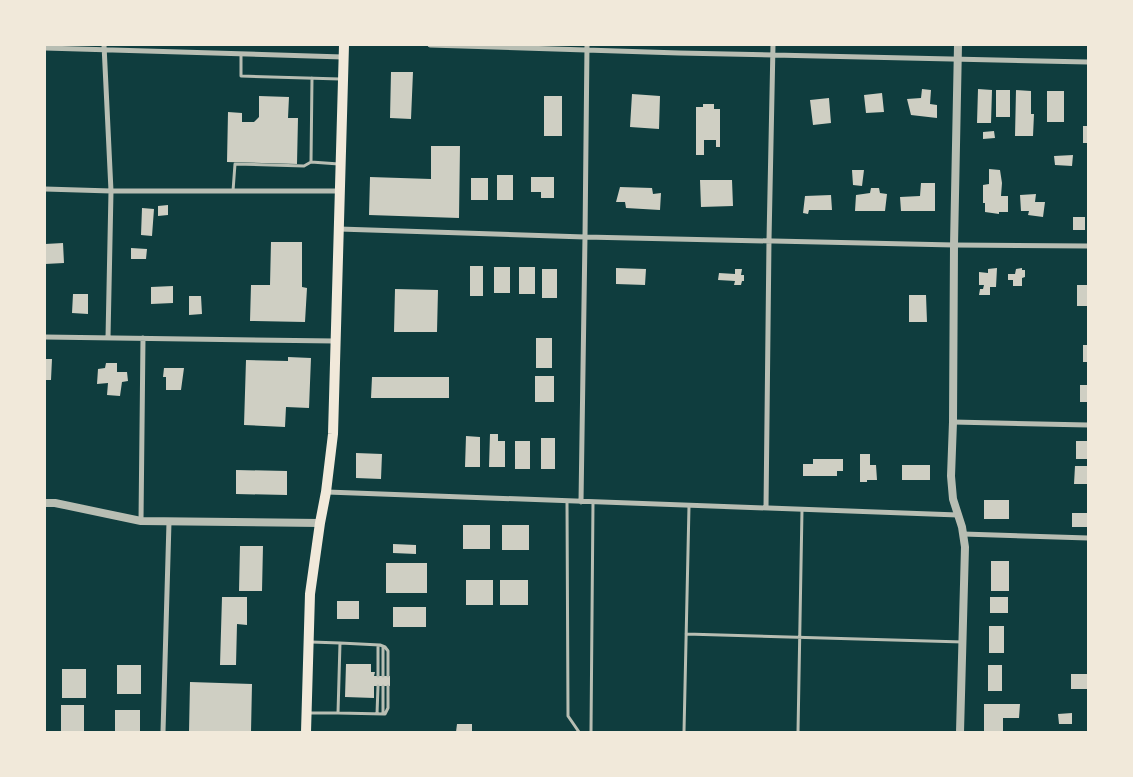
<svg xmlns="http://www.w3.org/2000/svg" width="1133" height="777" viewBox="0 0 1133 777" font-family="Jost,sans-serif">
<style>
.building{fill:#cfcfc3}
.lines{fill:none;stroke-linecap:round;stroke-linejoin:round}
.service{stroke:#b8beb3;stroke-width:3}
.minor{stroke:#b8beb3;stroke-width:5}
.tertiary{stroke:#b8beb3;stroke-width:8}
.trunk{stroke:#f1e9da;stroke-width:10}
</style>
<rect width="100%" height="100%" fill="#0f3d3e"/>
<path class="building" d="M391,72H413L411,119L390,118Z
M922,89L931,90L930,104L937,105V118L911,115L907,99L921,98Z
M978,89L992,90L991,123H977Z
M996,90H1010V117H996Z
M1016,90L1031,91V114H1034L1033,136H1015Z
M1047,91H1064V122H1047Z
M882,93L884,112L866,113L864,95Z
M632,94L660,96L659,129L630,127Z
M259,96L289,97L288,118H298L297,164L227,162L228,112L242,113V122H254L259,117Z
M544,96H562V136H544Z
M829,98L831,123L813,125L810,100Z
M703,104H714V109H720V147H716V140H704V155H696V107H703Z
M1083,126H1088V143H1083Z
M994,131L995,138L983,139V132Z
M431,146H460L459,218L369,215L370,177L431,179Z
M1073,155L1072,166L1055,165L1054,156Z
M989,169L1000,170L1002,183L1001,196H1008V212H999V214L985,212V203H983V185L989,184Z
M852,170H864L862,186L853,185Z
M497,175H513V200H497Z
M531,177H554V198H541V192H531Z
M471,178H488V200H471Z
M700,180H732L733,206L701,207Z
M921,183H935V211H901L900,197L920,196Z
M620,187L652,188L653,194L661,193L660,210L626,208L625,202H616Z
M871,188H879L880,193L887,194L885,211H855L856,195L870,193Z
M1036,194L1035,202H1045L1043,217L1028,215L1029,211H1021L1020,195Z
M831,195L832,210H809L808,214L803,213L805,196Z
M168,205V215L158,216V206Z
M142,208L154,209L152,236L141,235Z
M1073,217H1085V230H1073Z
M271,242H302V287L307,288L305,322L250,321L251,285H270Z
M63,243L64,263L45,264V244Z
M131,248L147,249L146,259H131Z
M470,266H483V296H470Z
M494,267H510V293H494Z
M519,267H535V294H519Z
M616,268L646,269L645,285L616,284Z
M997,268L996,287H990V295H979L980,289H983L984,285H979V272L988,273V269Z
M1022,268V270H1025V277L1022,278V286H1013V280H1008V274H1015L1016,269Z
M542,269H557V298H542Z
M735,269H742L741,275H744V281H742L741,285H734L735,281L718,280L719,273L735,274Z
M1077,285H1088V306H1077Z
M173,286V303L151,304V287Z
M395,289L438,290L437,332H394Z
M73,294H88V314L72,313Z
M909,295H926L927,322H909Z
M189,296H201L202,314L189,315Z
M536,338H552V368H536Z
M1083,345H1088V362H1083Z
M288,357L311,358L309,408L286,407L285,427L244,425L246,360L288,361Z
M45,359H52L51,380H45Z
M106,363H117V372H127L128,381L122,382L120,396L107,395L108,383L97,384L98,369L105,368Z
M164,368H184L181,390H166V377H163Z
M535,376H554V402H535Z
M372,377H449V398H371Z
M1080,385H1088V402H1080Z
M490,434H498V441H505V467H489Z
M466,436L480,437V467H465Z
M541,438H555V469H541Z
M515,441H530V469H515Z
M1076,441H1088V459H1076Z
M356,453L382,454L381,479L356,478Z
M860,454H870V465H876L877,480H867V482H860Z
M813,459H843V471H837V476H803V464H813Z
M902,465H930V480H902Z
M1075,466H1088V484H1074Z
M236,470L287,471V495L236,494Z
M984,500H1009V519H984Z
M1072,513H1088V527H1072Z
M463,525H490V549H463Z
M502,525H529V550H502Z
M393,544L416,545V554L393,553Z
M240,546H263L262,591H239Z
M991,561H1009V591H991Z
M386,563H427V593H386Z
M466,580H493V605H466Z
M500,580H528V605H500Z
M222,597H247V625L237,624L236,665H220Z
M990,597H1008V613H990Z
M337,601H359V619H337Z
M393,607H426V627H393Z
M989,626H1004V653H989Z
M346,664H371V672H375L374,676H390V686H374V698L345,697Z
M117,665H141V694H117Z
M988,665H1002V691H988Z
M62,669H86V698H62Z
M1071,674H1088V689H1071Z
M190,682L252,684L251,732H189Z
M984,704H1020L1019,718H1003V732H984Z
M61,705H84V732H61Z
M115,710H140V732H115Z
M1072,713V724H1059L1058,714Z
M457,724H472V732H456Z"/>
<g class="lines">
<path class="service" d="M241,55V76L340,79
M312,78L311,162L339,164
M233,191L235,164L304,166L311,162
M567,501L568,716L579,732
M686,634L963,642
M340,643L380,645L385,647L388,651V676
M383,646V676
M378,676V645
M383,686V714
M308,713H338L340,643L311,642
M338,713L385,714L388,708V686
M377,714L378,686
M591,732L593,502
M684,732L689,506
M798,732L802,510"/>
<path class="minor" d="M104,45L111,191L108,338
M430,45L679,53L1088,62
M45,48L343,57
M45,189L111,191H339
M339,229L585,237L954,245L1088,246
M45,337L335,341
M953,422L1088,425
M327,492L958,515
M581,502L585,237L587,45
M766,508L769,240L773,45
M141,521L143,338
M963,534L1088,538
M163,732L169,522"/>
<path class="tertiary" d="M958,45L954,245L953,422L951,476L953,499L962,527L965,547L960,732
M45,503H55L141,521L320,523"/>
<path class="trunk" d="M306,732L310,594L320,523L326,492L333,434L344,45"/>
</g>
<rect width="1133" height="777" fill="none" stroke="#f1e9da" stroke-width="92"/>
</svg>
